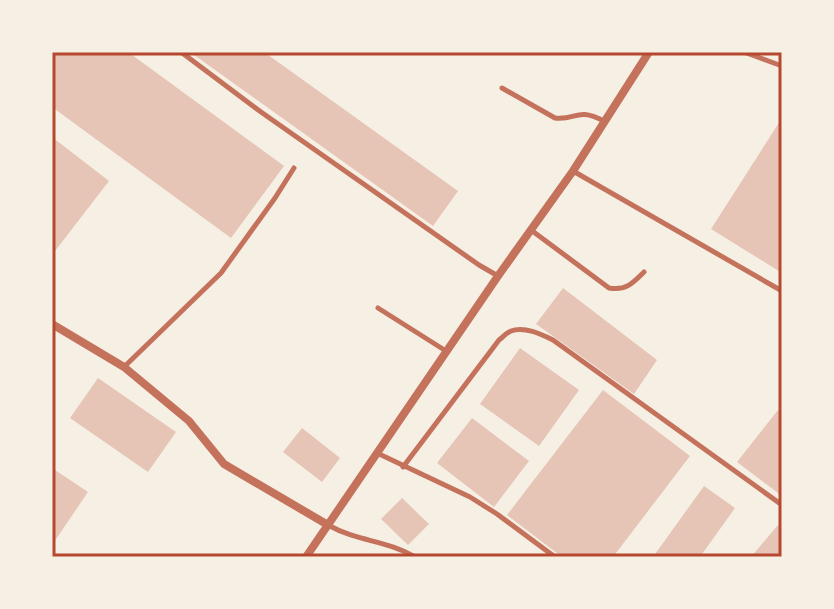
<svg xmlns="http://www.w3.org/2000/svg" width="834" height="609" viewBox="0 0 834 609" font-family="'Libre Baskerville',serif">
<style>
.building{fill:#e6c5b7}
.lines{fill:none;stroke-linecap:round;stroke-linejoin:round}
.service{stroke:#c5725c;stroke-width:5}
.minor{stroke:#c5725c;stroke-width:8}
.neatline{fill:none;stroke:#b5482f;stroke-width:3}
</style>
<rect width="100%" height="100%" fill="#f6efe4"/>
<path class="building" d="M52,52H128L284,166L231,238L52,107Z
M190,52H264L458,191L433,226Z
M782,118V273L711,229Z
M52,137L109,181L52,255Z
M563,288L657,360L634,394L536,324Z
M520,348L579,390L539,446L480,404Z
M98,378L176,432L148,472L70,418Z
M603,390L690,456L613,557H562L507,515Z
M778,410L782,413V496L737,462Z
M472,418L529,461L494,507L437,463Z
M302,428L340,458L322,482L283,452Z
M52,468L88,492L52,545Z
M704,486L735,508L700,557H653Z
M402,498L429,524L408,545L381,519Z
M778,525L782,529V557H751Z"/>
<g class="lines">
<path class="service" d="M181,52L261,112L479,265L498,276
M744,52L782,66
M502,88L555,118C578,120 576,107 604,121
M573,171L782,291
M531,230L609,288C626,291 633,283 644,272
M378,308L446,351
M124,367L221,273L275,198L294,168
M377,453L470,497L497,514L555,557
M403,467L499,340C503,337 506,333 511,331C524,326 541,334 553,340L782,505
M328,525C358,542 387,540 415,557"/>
<path class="minor" d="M52,324L124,367L189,421L224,464L328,525
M306,557L498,276L573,171L649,52"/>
</g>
<rect width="834" height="609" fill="none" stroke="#f6efe4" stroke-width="108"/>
<rect x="54" y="54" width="726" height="501" class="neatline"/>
</svg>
